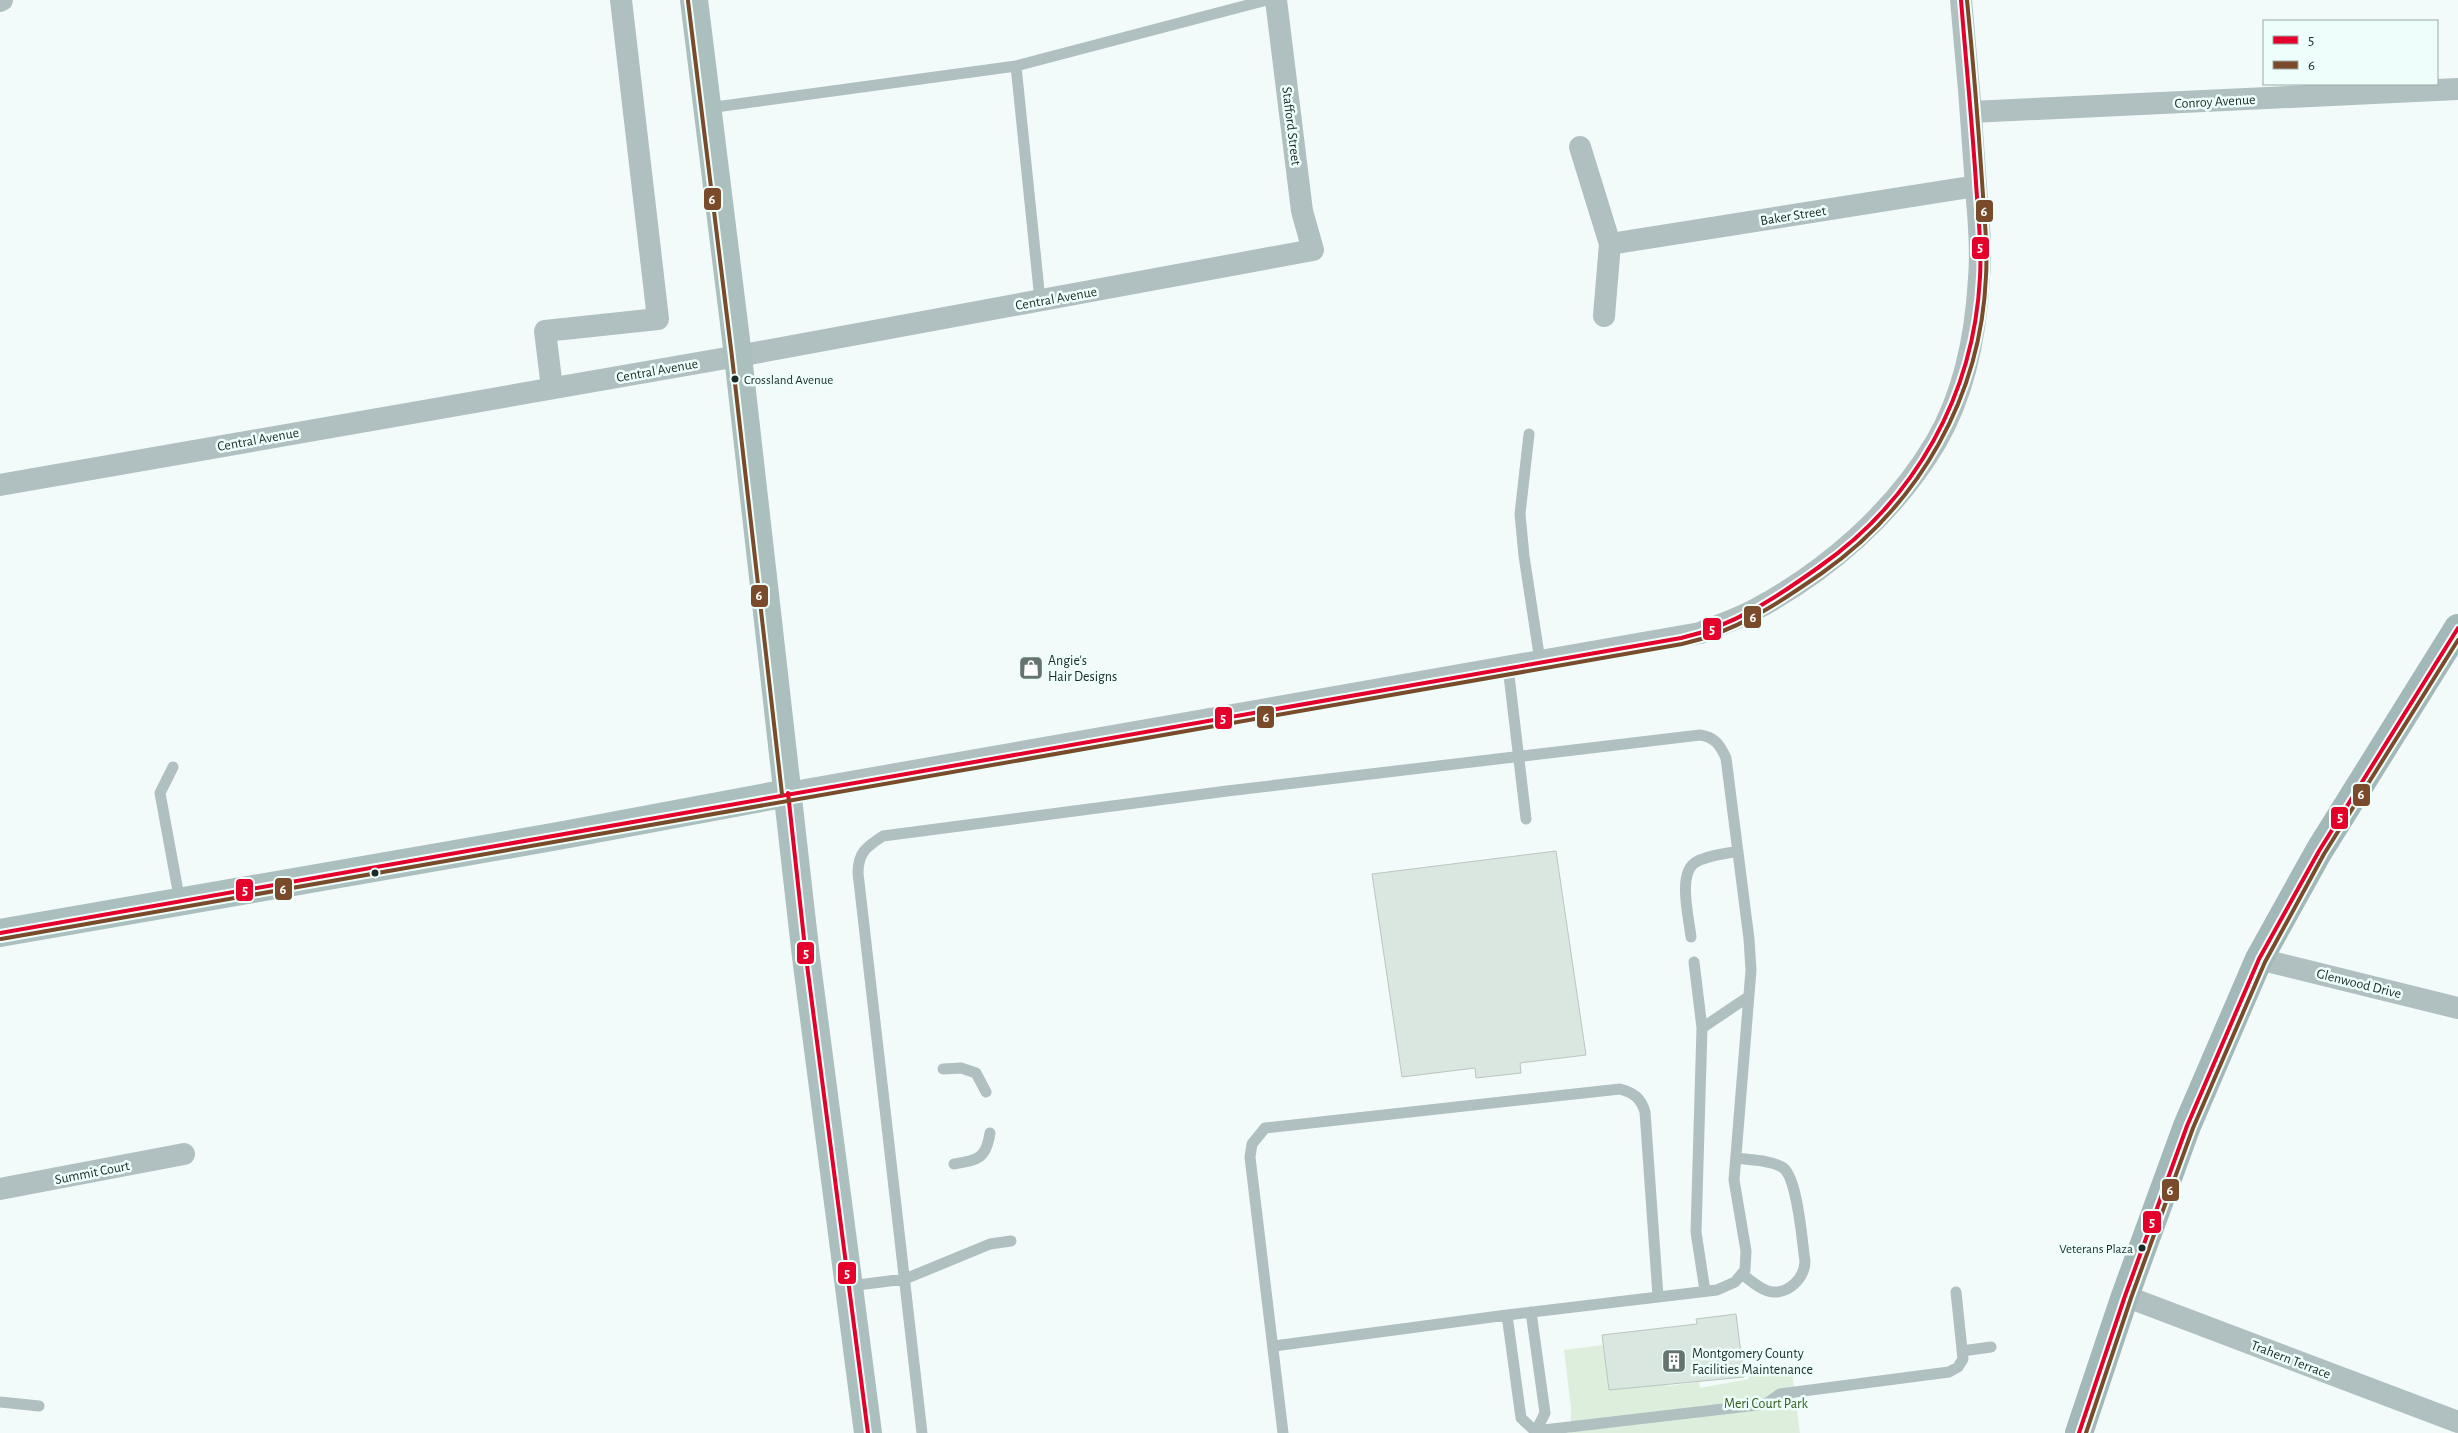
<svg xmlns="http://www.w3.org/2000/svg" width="2458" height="1433" viewBox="0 0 2458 1433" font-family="'Alegreya Sans',sans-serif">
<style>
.green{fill:#deeedc}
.building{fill:#d9e7e0;stroke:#bbc5c0}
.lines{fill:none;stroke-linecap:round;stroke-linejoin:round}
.lane{stroke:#b0c0c1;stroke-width:11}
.street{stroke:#b0c0c1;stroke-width:22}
.secondary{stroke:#abbfbe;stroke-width:28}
.primary{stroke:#a3b8b8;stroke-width:28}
.bus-1-casing{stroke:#eefffb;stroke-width:8}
.bus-2-casing{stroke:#eefffb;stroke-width:8}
.bus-1{stroke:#e4002b;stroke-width:4}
.bus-2{stroke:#7a4b2a;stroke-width:4}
.bus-dot{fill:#1a2b27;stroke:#eefffb;stroke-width:2}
.labels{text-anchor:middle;stroke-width:5;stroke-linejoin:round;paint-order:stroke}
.bus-label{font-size:13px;fill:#1a2b27;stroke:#eefffb;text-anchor:start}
.street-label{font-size:14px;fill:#1a2b27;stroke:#eefffb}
.poi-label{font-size:14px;fill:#1a2b27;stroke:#eefffb;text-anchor:start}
.park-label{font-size:14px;fill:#33581a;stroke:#eefffb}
.line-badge{stroke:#eefffb;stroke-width:2}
.badge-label{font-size:14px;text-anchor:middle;font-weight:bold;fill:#fff}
</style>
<rect width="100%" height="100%" fill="#f2fbf9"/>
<path class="green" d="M1603,1345L1609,1390L1666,1383L1667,1386L1699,1382L1700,1388L1749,1379V1373L1791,1364L1800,1433H1570L1571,1408L1564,1350Z"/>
<path class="building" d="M1556,851L1586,1055L1520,1063L1521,1073L1476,1078L1475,1068L1402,1077L1372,874Z
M1736,1314L1744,1377L1609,1390L1602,1335L1697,1324L1696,1319Z"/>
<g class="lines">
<path class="lane" d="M1016,66L1040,300
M708,108L1016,66L1267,0
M1529,434L1520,514L1524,556L1540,661
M1508,667L1526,819
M173,767L160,793L180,902
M1691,937C1689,918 1677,873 1696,862C1708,855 1725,854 1738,851
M1694,962L1702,1028L1696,1232L1705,1291
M1702,1028L1748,997
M943,1069L961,1068L976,1073L986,1092
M1736,1158C1750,1160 1770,1160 1782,1167C1798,1176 1802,1243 1805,1261C1805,1277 1790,1293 1773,1292C1763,1292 1750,1280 1742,1274
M954,1164C978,1160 986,1159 990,1133
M850,1286L905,1279L990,1244L1011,1241
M1531,1312L1545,1413L1535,1433
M1507,1315L1521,1418L1535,1431
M1962,1351L1991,1347
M0,1402L39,1406
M1535,1431L1766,1404L1780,1394L1949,1372L1958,1367L1963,1359L1956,1292
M922,1433L858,873C858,853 866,847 883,836L1227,791L1700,735C1715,737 1720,745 1726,758L1749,939L1751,970L1734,1180L1746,1251L1745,1270L1735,1282L1717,1290L1507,1315L1274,1346
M1283,1433L1250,1157L1252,1144L1265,1128L1620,1089C1634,1093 1641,1098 1645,1112L1658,1296"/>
<path class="street" d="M0,1L2,0
M1971,112L2458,89
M1580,147L1610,244L1604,316
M1610,244L1976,186
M552,388L545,331L658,319L621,0
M0,485L738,356L1313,250L1302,211L1276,0
M788,793L1700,633C1718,625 1738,619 1756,609C1827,571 1894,513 1936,442C1964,394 1976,333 1979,278C1982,247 1978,217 1976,186C1972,124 1967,62 1961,0
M2259,959L2458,1008
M0,1189L184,1154
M2125,1296L2458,1422"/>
<path class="secondary" d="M694,0L738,356L806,957L868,1433
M0,933L558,836L788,793"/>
<path class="primary" d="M2079,1433L2125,1296L2187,1126L2259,959L2319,851L2458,628"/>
<defs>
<path id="bus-1" d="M788,793L806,957L868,1433
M0,933L1681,638C1732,627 1777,597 1819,567C1915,500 1974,395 1980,277C1982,246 1978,214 1976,183C1972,122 1966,61 1961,0
M2079,1433L2125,1296L2187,1126L2259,959L2319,851L2458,628"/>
<path id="bus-2" d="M688,1L732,357L782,794
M1,939L1682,644C1734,633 1779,603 1822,573C1920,504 1981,396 1986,276C1988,245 1984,213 1982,181C1978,121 1973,60 1967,0
M2086,1433L2131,1298L2193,1128L2265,962L2324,854L2458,640"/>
</defs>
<use href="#bus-1" class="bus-1-casing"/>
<use href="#bus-2" class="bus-2-casing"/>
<use href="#bus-1" class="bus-1"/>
<use href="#bus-2" class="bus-2"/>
</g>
<defs>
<symbol id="shop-square" viewBox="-11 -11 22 22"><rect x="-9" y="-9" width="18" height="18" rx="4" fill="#667470" stroke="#eefffb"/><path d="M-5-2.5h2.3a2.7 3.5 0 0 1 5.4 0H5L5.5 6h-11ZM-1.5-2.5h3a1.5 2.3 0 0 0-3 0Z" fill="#fff"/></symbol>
<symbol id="building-square" viewBox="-11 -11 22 22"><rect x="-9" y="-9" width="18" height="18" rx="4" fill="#667470" stroke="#eefffb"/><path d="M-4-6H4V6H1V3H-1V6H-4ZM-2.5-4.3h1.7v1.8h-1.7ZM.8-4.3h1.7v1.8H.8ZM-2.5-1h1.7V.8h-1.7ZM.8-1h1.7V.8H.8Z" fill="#fff"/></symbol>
</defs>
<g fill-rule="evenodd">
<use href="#shop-square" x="1017" y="654" width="28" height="28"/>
<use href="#building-square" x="1660" y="1347" width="28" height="28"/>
</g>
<g class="bus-dot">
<circle cx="735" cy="379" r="4.5"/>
<circle cx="375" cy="873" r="4.5"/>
<circle cx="2142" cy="1248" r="4.5"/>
</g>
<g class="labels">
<g class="bus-label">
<text x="744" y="384">Crossland Avenue</text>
<text x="2133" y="1253" text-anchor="end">Veterans Plaza</text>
</g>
<g class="street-label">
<text transform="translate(2215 101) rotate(-3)" y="5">Conroy Avenue</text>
<text transform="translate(1292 126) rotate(83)" y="5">Stafford Street</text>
<text transform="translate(1793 215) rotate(-9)" y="5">Baker Street</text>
<text transform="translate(1056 298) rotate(-10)" y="5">Central Avenue</text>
<text transform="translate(657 370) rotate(-10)" y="5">Central Avenue</text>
<text transform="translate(258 439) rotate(-10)" y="5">Central Avenue</text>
<text transform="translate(2359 983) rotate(14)" y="5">Glenwood Drive</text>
<text transform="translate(92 1172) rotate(-11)" y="5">Summit Court</text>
<text transform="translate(2291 1359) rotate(21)" y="5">Trahern Terrace</text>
</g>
<g class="poi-label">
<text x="1048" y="665">Angie's<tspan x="1048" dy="16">Hair Designs</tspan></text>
<text x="1692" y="1358">Montgomery County<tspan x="1692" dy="16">Facilities Maintenance</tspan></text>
</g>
<g class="park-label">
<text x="1766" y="1408">Meri Court Park</text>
</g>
</g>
<g class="line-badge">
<rect x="703" y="187" width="19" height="24" rx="5" fill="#7a4b2a"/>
<rect x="1975" y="199" width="19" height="24" rx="5" fill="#7a4b2a"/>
<rect x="1971" y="236" width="19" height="24" rx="5" fill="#e4002b"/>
<rect x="750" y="584" width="19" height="24" rx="5" fill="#7a4b2a"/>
<rect x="1743" y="605" width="19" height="24" rx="5" fill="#7a4b2a"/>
<rect x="1702" y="617" width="20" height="24" rx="5" fill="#e4002b"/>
<rect x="1256" y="705" width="19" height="24" rx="5" fill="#7a4b2a"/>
<rect x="1214" y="706" width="19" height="24" rx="5" fill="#e4002b"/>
<rect x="2352" y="783" width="19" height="24" rx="5" fill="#7a4b2a"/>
<rect x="2330" y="806" width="19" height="24" rx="5" fill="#e4002b"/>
<rect x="274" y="877" width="19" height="24" rx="5" fill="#7a4b2a"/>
<rect x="235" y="878" width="19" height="24" rx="5" fill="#e4002b"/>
<rect x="796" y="941" width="19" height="24" rx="5" fill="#e4002b"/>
<rect x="2161" y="1178" width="19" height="24" rx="5" fill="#7a4b2a"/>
<rect x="2142" y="1210" width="20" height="24" rx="5" fill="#e4002b"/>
<rect x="837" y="1261" width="20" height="24" rx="5" fill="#e4002b"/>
</g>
<g class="badge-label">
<text x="712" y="204">6</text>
<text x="1984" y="216">6</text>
<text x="1980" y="252">5</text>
<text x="759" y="600">6</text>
<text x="1753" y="622">6</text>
<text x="1712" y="634">5</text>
<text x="1266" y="722">6</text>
<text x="1223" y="723">5</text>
<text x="2361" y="799">6</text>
<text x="2340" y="822">5</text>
<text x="283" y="894">6</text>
<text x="245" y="895">5</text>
<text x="806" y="958">5</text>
<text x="2170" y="1195">6</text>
<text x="2152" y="1227">5</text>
<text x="847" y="1278">5</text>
</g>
<rect x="2263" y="20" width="175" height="65" fill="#eefffb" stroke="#99aaa6"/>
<rect x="2273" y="36" width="25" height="8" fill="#e4002b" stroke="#99aaa6"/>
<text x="2308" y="45" font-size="15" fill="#1a2b27">5</text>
<rect x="2273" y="61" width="25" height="8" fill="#7a4b2a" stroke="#99aaa6"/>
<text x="2308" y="70" font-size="15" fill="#1a2b27">6</text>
</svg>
